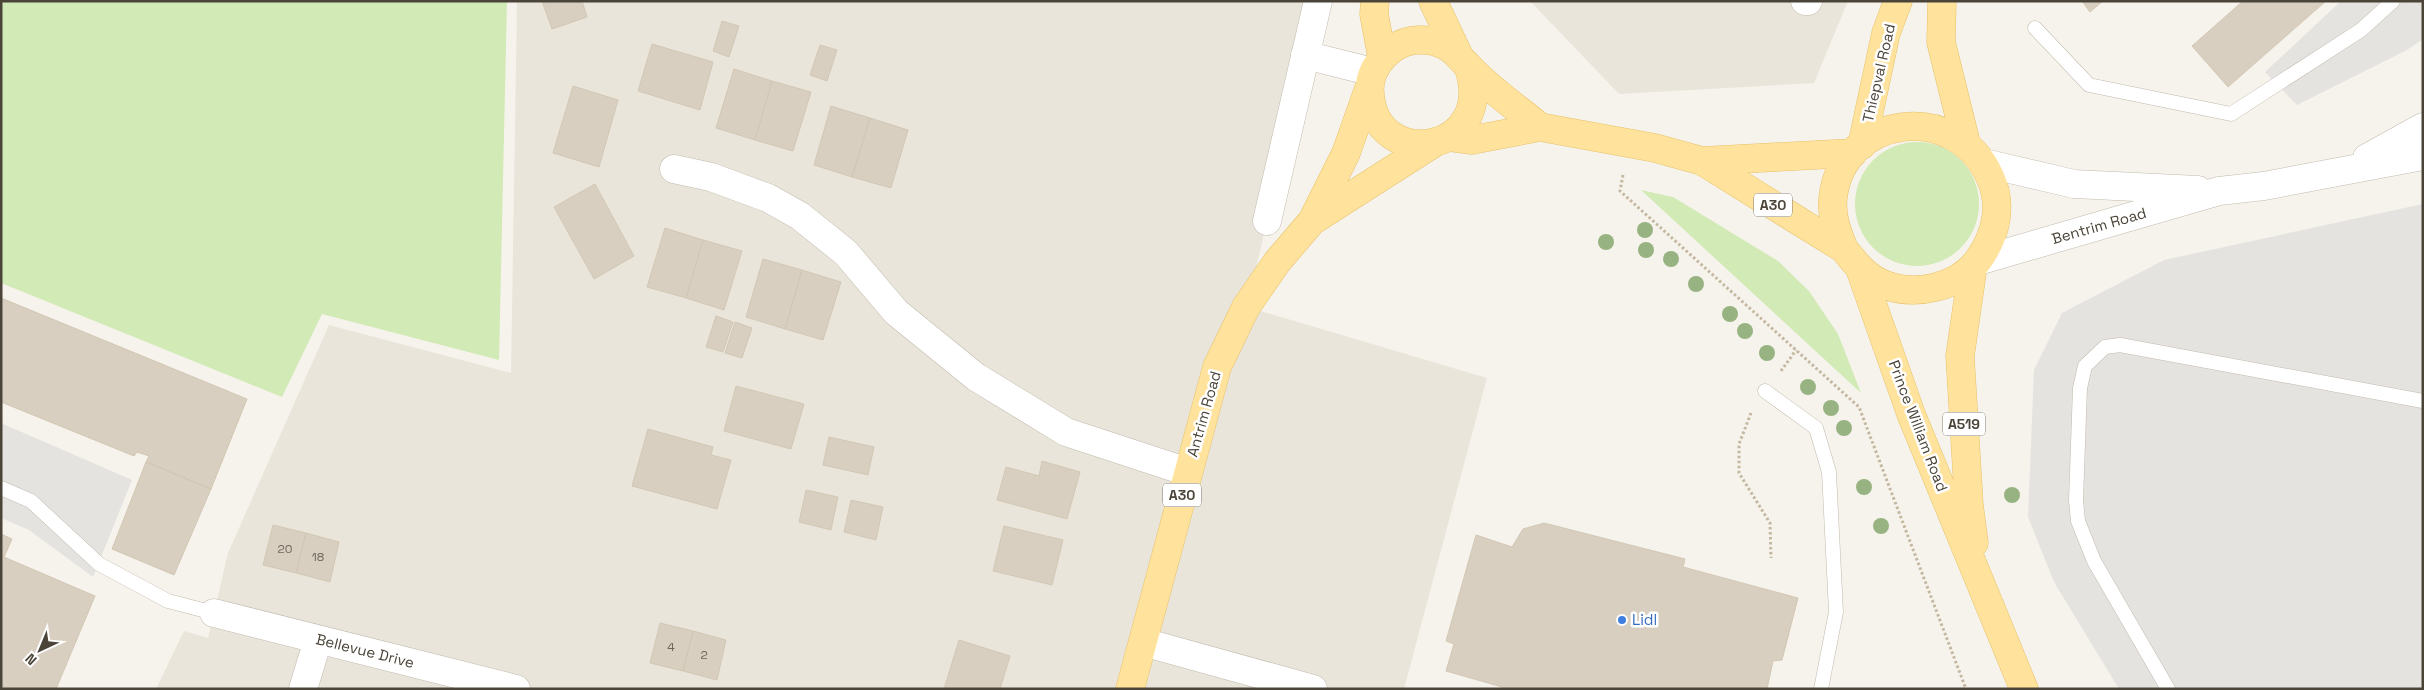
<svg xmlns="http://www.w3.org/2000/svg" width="2424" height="690" viewBox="0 0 2424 690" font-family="'Space Grotesk',sans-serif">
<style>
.residential{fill:#eae5da}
.green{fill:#d2eab5}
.parking{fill:#e5e3e0}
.building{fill:#d8cfc1;stroke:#d3c7b4}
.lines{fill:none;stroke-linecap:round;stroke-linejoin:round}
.lane-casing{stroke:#c2bbae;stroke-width:15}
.street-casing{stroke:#c2bbae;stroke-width:29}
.primary-casing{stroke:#e6c16a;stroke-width:29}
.path{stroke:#c4b79f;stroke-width:3;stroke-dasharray:2.5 2.5;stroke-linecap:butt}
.lane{stroke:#fff;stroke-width:14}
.street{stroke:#fff;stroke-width:28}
.primary{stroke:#ffe39c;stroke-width:28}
.tree{fill:#97b381}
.shop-dot{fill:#3f7fe0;stroke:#fff;stroke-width:2}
.labels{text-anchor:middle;stroke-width:5;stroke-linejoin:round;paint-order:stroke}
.number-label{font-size:12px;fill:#6e675b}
.shield{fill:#fff;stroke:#817c74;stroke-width:1}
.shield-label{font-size:14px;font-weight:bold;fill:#4b4439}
.street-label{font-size:15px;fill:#4b4439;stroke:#fff}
.shop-label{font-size:15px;fill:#366cbe;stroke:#fff;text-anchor:start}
</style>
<rect width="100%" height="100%" fill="#f6f3ec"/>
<path class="residential" d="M517,1H1318L1247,307L1487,378L1404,689H156L184,631L208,638L228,553L329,325L511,373Z
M1530,1H1848L1814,83L1619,94Z"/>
<path class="green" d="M1,1H507L499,360L322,314L282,397L1,283Z
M1855 204a62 62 0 1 1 124 0a62 62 0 1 1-124 0Z
M1641,190L1673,197L1778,261L1809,291L1838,334L1861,393Z"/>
<path class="parking" d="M2341,1H2423V39L2407,50L2297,105L2265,72Z
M2423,204V689H2119L2054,582L2028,517L2034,370L2062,313L2164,260Z
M1,423L132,480L93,577L29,530L1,518Z"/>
<path class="building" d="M542,1H582L587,17L552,29Z
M2082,1H2103L2090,12Z
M2243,1H2326L2228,87L2192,46Z
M722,21L739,26L729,57L713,51Z
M652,44L713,62L700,110L638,91Z
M820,45L837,50L827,81L810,75Z
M734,69L772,81L755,140L716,128Z
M772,81L811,92L793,151L755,140Z
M573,86L618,100L599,167L553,153Z
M831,106L870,118L852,177L814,165Z
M870,118L908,130L891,188L852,177Z
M595,184L634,256L594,279L554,207Z
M665,228L703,240L686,298L647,287Z
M703,240L742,251L724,310L686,298Z
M763,259L802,270L785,329L746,317Z
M802,270L841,282L823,340L785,329Z
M1,298L247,399L211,489L146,462L149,456L137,452L134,456L1,402Z
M716,316L733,322L723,352L706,347Z
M735,322L752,328L742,358L725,353Z
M736,386L804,404L791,449L724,431Z
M648,429L713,447L711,455L731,460L717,509L632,486Z
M829,437L874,447L868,475L823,465Z
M1042,461L1080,472L1067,519L997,500L1006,467L1039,476Z
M146,462L211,489L174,575L112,549Z
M806,490L838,497L831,530L799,522Z
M851,500L883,507L876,540L844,532Z
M1544,523L1685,559L1683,567L1798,598L1782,660L1773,661L1767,689H1509L1446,671L1454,644L1446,641L1476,535L1512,547L1523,529Z
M273,525L306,533L296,573L263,565Z
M1004,526L1063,540L1052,585L993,571Z
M306,533L339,542L330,582L296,573Z
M1,534L12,539L4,557L95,596L56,689H1Z
M660,623L693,631L683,671L650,663Z
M693,631L726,640L717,680L683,671Z
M959,640L1010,656L1000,689H944Z"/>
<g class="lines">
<defs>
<path id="lane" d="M2035,28L2089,85L2231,114L2361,30L2393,1
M1765,391L1816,428L1829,472L1836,612L1821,689
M1,488L31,501L99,564L168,601L214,613
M2168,689L2094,561L2078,521L2076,500L2080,388L2085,366L2105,347L2120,345L2423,401"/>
<path id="street" d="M1805,1H1808
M1305,55L1373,72
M2367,158L2423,127
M1984,163L2074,184L2198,190
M674,169L711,177L768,198L800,216L846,253L896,312L976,377L1066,432L1188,472
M1267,221L1318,1
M1978,261L2219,191L2264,186L2423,156
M214,613L516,689
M1143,642L1313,689
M303,689L318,640"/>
<path id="primary" d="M1375,1L1374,14L1382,57
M1433,1L1458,54
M1942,1L1941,42L1966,143
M1468,66C1499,153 1376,174 1370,94C1368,76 1378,60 1392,49C1407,38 1430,37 1446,46C1456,51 1460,59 1468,66C1489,89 1516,107 1540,127
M1449,137L1472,140L1540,127L1655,148L1702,161L1844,249C1855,263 1866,277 1883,284C1914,297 1959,288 1979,259C1996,235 2003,205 1990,177C1956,100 1842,114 1833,198C1831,216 1837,232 1844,249
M1862,145L1886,33L1898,1
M1702,161L1853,153
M1312,221L1434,143
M1973,266L1960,356L1969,505L1974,543
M1860,269L1911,414L2024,689
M1130,689L1217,367L1246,307L1277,262L1312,221L1346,153L1369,88"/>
</defs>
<use href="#lane" class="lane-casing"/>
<use href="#street" class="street-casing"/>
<use href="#primary" class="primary-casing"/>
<path class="path" d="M1623,175L1620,191L1859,407L1966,689
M1781,371L1796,350
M1751,413L1739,444V473L1770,523L1771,558"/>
<use href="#lane" class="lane"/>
<use href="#street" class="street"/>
<use href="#primary" class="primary"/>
</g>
<g class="tree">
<circle cx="1645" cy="230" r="8"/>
<circle cx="1606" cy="242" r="8"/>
<circle cx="1646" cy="250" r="8"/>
<circle cx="1671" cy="259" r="8"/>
<circle cx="1696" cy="284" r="8"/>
<circle cx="1730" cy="314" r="8"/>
<circle cx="1745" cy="331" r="8"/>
<circle cx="1767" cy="353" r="8"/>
<circle cx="1808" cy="387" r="8"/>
<circle cx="1831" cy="408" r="8"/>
<circle cx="1844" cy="428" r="8"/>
<circle cx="1864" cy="487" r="8"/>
<circle cx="2012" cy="495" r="8"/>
<circle cx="1881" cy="526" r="8"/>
</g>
<circle class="shop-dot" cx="1622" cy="620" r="5"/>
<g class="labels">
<g class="number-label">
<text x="285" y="553">20</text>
<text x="318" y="561">18</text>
<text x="671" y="651">4</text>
<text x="704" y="659">2</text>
</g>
<g class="shield">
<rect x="1754" y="193.5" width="38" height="23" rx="4"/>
<rect x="1943" y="412.5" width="42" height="23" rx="4"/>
<rect x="1163" y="483.5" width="38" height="23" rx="4"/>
</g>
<g class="shield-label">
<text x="1773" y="210">A30</text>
<text x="1964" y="429">A519</text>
<text x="1182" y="500">A30</text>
</g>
<g class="street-label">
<text transform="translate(1879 73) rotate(-77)" y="5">Thiepval Road</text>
<text transform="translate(2099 226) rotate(-16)" y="5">Bentrim Road</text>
<text transform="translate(1204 414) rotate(-74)" y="5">Antrim Road</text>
<text transform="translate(1918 426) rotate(69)" y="5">Prince William Road</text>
<text transform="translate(365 651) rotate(14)" y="5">Bellevue Drive</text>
</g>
<g class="shop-label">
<text x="1632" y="625">Lidl</text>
</g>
</g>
<rect width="2424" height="690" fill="none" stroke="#4b4439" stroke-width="5"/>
<g transform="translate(40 650) rotate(224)" stroke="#ffffff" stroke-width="4" paint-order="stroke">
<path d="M0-4L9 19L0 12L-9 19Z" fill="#4b4439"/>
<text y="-8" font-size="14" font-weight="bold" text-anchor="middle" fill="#4b4439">N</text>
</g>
</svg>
